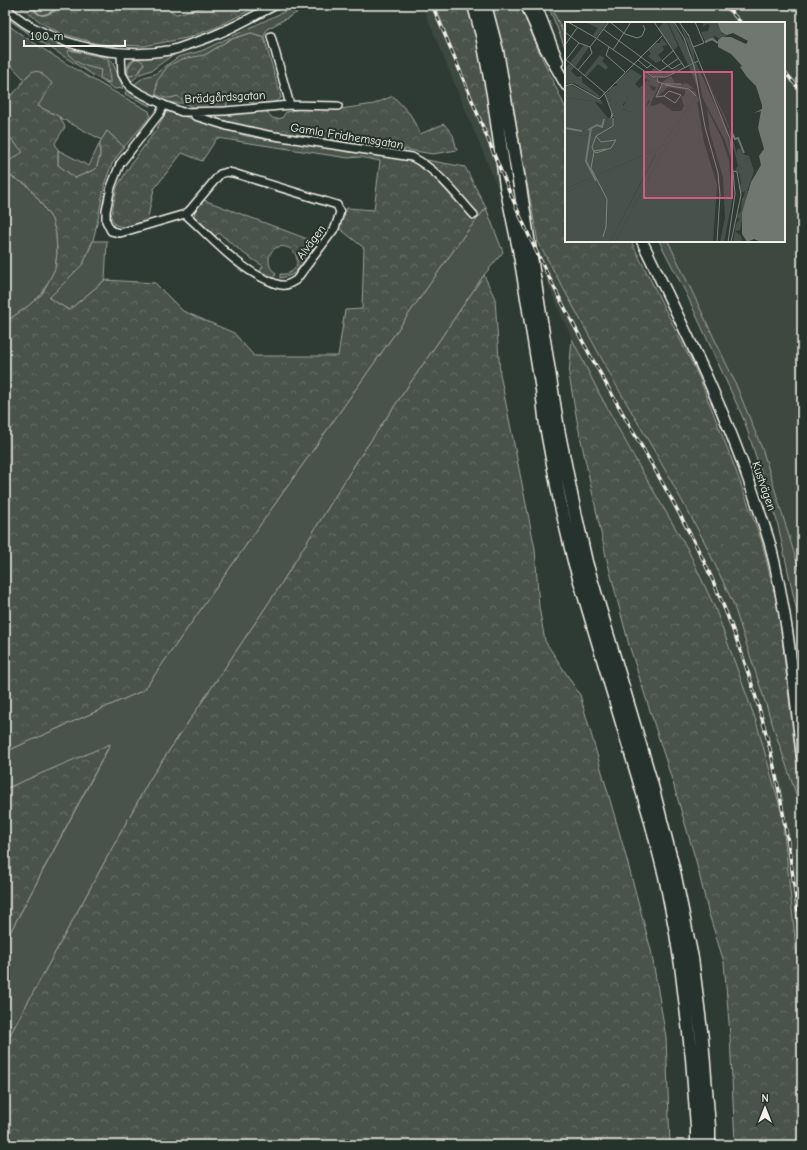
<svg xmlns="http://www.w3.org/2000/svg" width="807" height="1150" viewBox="0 0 807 1150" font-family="'Comic Neue',sans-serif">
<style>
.built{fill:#3c4841}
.green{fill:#48524c;stroke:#9ea29a;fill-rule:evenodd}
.forest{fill:url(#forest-crowns);stroke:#9ea29a}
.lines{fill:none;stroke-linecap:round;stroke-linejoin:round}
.stream{stroke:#a4a8a0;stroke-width:2}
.minor-casing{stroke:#f4f1e8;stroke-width:10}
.tertiary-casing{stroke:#f4f1e8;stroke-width:11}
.secondary-casing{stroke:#f4f1e8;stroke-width:13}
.motorway-casing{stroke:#f4f1e8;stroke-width:15}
.minor{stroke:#26332d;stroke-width:7}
.tertiary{stroke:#26332d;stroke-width:8}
.secondary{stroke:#26332d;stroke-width:10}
.motorway{stroke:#26332d;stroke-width:12}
.rail-casing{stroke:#f4f1e8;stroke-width:3.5}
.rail{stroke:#26332d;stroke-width:2;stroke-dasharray:6;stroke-linecap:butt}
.labels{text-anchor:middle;stroke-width:4;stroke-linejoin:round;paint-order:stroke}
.street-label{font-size:12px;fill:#f4f1e8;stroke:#26332d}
.inset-river{fill:none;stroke:#6f7770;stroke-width:2}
.inset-road{fill:none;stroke:#7d847c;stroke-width:1}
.view{fill:#d15985;fill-opacity:0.15;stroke:#d15985;stroke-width:2}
.inset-edge{fill:none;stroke:#f4f1e8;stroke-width:2}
</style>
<defs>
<pattern id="forest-crowns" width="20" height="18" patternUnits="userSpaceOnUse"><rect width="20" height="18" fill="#48524c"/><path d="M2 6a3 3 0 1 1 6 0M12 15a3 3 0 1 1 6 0" fill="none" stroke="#636b66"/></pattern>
</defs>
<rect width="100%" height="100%" fill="#2e3b34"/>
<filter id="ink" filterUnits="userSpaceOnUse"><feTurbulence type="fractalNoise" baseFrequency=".025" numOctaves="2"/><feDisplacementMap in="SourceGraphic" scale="8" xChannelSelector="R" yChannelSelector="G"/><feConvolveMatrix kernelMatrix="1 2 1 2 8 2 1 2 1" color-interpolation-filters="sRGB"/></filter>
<g filter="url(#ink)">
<path class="built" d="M422,5H435L501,173L506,208Z
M550,5H802V582L799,569L763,451L734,380L668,241H784V23H566V38Z
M538,242L616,385L659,459L703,540L733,603L770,717L802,812V1005L782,814L756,721L715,608L687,548L639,466L599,393L572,339L543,273Z"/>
<path class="green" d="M286,5H288L210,43L179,53L170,57L152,70L140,74L132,81L128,77L127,68L130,62L134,59L158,56L224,35ZM135,59L144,63L141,70L136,74L129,66L132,62Z
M298,5H311L267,29L264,37L251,33L229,40L205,55L194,58L171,98L177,96L181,97L184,103H170L162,100L154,95L135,86V84L144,77L155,74L178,57L201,51Z
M548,5H550L566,38V50Z
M5,14C25,28 46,41 70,48C79,51 106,54 111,60C114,64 121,83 123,88L115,89L38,40L5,17ZM69,50L103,57L108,83L101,75V70L83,65Z
M5,23C51,56 99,84 149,111L150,115L149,118L124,147L107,131L102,140L38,106L33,71L24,79L5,59Z
M126,91L149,102L150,106L125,94Z
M5,132L23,152L10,176L27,185L39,200L52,219L56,234L57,253L55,269L42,294L28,306L7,321H5Z
M100,142V156L96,169L75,178L58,165V150L89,166Z
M486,208L503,252L484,275L357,461L278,589L150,779L5,1044V942L110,745L5,789V752L144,690L465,234Z
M93,241H107L105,280L69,310L49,298L83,264Z
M659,241H668L734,380L763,451L799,569L802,582V644L799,621L777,521L744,420L686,293Z"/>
<path class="forest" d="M17,5H163L176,14L212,5H260L217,27L187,38L144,46L114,45L94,43L60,33L45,25Z
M435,5H470L479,38L501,173Z
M491,5H520L537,47L566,109V241H631L699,377L732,460L762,542L779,612L802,812L770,717L733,603L703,539L659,459L616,385L538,242L502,51Z
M251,33L264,37L281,98C275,104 257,107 250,102C247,100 249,99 245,97C243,96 239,95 236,95L228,100L226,108C211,109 200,112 186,104C182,102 182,98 177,96C169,99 164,99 156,94L157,81L168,66L182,59L205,55L229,40Z
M69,50L103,57L108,61L109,64L110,83L100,78L101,70C89,67 73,64 68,52Z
M135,59H139L144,63C141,70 138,74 131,76L128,75C127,68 130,63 135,59Z
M33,71L40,72L52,83L38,106L60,117L65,127L55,143L58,150V165L75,178L96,169L100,156V142L107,131L124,147L112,164L105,182L97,224L93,240L83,264L49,298L69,310L105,280L155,283L183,311L234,333L254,356H338L345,310L362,309L364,248L339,228L347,208L374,210L380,161L360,157L348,158L217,138L202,161L182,153L154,189L147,221L124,227L115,225L111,217L117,187L131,164L156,130L167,111L246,136L372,154L421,159L465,167L486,208L465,234L144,690L5,752V321H7L28,306L42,294L55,269L57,253L56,234L52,219L39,200L27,185L10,176L6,163L23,152L5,132V101L20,87L24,79Z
M393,96L410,114L420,134L444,124L453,135L457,150L433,154L396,148L247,128L217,118L219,114L263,110L269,114L272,118L277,119L282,118L286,112L300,109H341L374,104Z
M204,200L318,243L298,269L292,275L280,278V274C289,275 298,270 297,260C295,242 269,242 269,260C269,266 271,270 276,273L275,276C270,276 265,274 260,271L263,266L243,253L219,233L215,236L195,218C192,211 200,205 204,200Z
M484,275L495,299L500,374L535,549L539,607L545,641L580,695L624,849L651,950L666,1037L670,1145H5V1044L150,779L278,589L357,461Z
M572,339L599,393L639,466L687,548L715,608L756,721L782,814L802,1005V1145H735L730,1035L724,962L708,911L696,861L673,783L629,645L606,556L578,426L569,375Z
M110,744L5,942V789Z"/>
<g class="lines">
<path class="stream" d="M30,5C33,8 36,12 39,14C46,18 57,8 63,5
M20,6L21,5"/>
<defs>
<path id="minor" d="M271,36L290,105
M121,54L122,74L129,86L138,92L164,105L182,112L225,111L290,105L338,106
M164,105L160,113L120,164L111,187L106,211V221L111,231L120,233L185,214C211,237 235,266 267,280C272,282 277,285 282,285C287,286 291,283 296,280L335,228L340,212L337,205L233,173L227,172L220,174L190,210L185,214
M195,116L227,126L268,135L412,157C438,170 455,194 474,215"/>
<path id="tertiary" d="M5,8C13,14 21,21 30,26C72,49 125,59 172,50C178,49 184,46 190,44C220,35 247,20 275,5"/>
<path id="secondary" d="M526,5L544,46L566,85
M536,5L558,62
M642,241C680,321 721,400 750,484C757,504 764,524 770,544C788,614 794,686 802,757"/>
<path id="motorway" d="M474,5L482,35L493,94L506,186L519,249L542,390L546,426L560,502L574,561L649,814L665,876L675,927L681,965L692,1058L697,1127V1145
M485,5L497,51L520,187L558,429L572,499L586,562L651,782L673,867L692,958L702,1039L709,1127V1145"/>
</defs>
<use href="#minor" class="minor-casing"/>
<use href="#tertiary" class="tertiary-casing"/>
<use href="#secondary" class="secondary-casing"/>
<use href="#motorway" class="motorway-casing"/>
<use href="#minor" class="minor"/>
<use href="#tertiary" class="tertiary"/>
<use href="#secondary" class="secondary"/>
<use href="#motorway" class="motorway"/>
<defs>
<path id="rail" d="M432,5C474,99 507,197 555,289C582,342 612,395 642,447C665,487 688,527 708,570C734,627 755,688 770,749C786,816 795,885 802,953
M725,5L741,23
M784,71L802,92"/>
</defs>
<use href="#rail" class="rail-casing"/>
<use href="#rail" class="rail"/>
</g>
</g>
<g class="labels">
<g class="street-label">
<text transform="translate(225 97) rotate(-3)" y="4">Brädgårdsgatan</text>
<text transform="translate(347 136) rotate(9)" y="4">Gamla Fridhemsgatan</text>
<text transform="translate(311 242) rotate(-53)" y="4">Alvägen</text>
<text transform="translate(764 486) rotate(71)" y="4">Kustvägen</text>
</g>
</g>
<g transform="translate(565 22)">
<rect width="220" height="220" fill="#2e3b34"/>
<path d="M103,0H108L129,38L114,0L128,25L130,40L123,43ZM66,47L77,54L70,62L74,66L78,63L85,76L80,85H75L65,90L57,86L63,76L61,72L50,83L47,82L43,70L46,65L53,63L50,61ZM138,49L162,99L183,168L177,169L175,166L179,164L175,152L170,148L173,144L164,107ZM79,51L91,57L95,61L93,66L83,62L85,59L78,55ZM132,73L134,78L95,135L50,220H45L91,132L0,171V167L95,126Z" fill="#48524c"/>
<path d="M20,0H39L42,2L31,15L28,13L33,6ZM99,0H102L113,24L109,28L93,7ZM138,0H151L157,12L160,11L163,13L155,17L148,13L152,20L147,18L141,20L143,19H140L136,10L143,9L145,3L142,2L138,5ZM96,16L103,23L97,24L99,28L93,33L97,38L91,41L83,34L86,32L83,28L91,21H95ZM19,23L24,25L10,45L5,41ZM35,33L39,36L37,39L43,45L41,48L33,42L22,54L19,53ZM131,41L162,109L167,139L159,116L138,77L131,43L134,69L124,45ZM4,42L9,45L6,49L12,55L17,54V60L35,74L34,76L9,61L0,62V43L2,45ZM118,44L100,55H89L82,49L85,51L89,46L98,52ZM106,54L110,61H104L109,63L122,61L129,67L106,64L96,61ZM83,58L86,68L90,69L91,65L93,66L85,83L87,84L96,81L107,89H116L119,84L116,75L120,73V68L103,65L92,75L97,62L130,69L132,73L95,126L0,167V111L18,114L40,106L43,96H49L42,77L41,71L43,69L46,80L50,83L61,71L63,77L58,82V87L65,90L73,83L80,85L85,80L78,63ZM6,63L36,78L38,83L29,79L0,76L1,64ZM132,80L139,120L152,163L148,220H50L95,135ZM142,87L157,117L164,139L167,179L159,220H155L160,196L158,155L145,111ZM175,126L178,132L184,134L189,149L183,167L179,165L175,148L177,147L172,135V128ZM91,131L45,220H0V171ZM173,147L179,164L175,167L183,169L175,208L170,209L176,214L177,220H168L171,202L175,197L172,196V193L176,189L177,176L179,175L180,169L176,171L174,166L176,161Z" fill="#48524c"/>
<path d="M0,76L29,79L43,96L40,106L18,114L0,111Z" fill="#48524c"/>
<path d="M152,0H220V220H196L189,217L182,220L177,212V191L186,160L196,143L194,134L199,127L193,106L196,89L189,91L197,87V83L191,64L182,55L175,45L177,44L166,32L153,25V18L157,15H166L181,22L183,19L168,11L162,13L156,10Z" fill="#6f7770"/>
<path class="inset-river" d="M140,20L147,17L153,21M0,106L17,109M26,106L21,139L31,159M23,108L32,103L37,105L39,97M167,111L170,117L173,116L179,131"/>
<path class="inset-road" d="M3,0L31,16L88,55H101L133,39M45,0L60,12L72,16L77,14L80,7L78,3M89,0L120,46M109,0L119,16L129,44L140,105L153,151L155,173L152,220M114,0L124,14M38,7L95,49L114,36M0,10L14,21L25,25M123,12L165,117L170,172L163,220M0,23L12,6M25,25L44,0M44,25L41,33L60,50M128,25L139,21L130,0M48,28L66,0M109,28L97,39L107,47L117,41M0,37L39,70L48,94L46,96L47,91M1,38L14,21M73,38L82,46L86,43M13,48L27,31L25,25M92,56L93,60L99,62H116M97,62L91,75L99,74L110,81L116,73L104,69L99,74M100,63L124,67L131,74M0,64L7,62L34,77L97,14M31,114L27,125L29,130L26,146L42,177L41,205L38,215M41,127L29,129L31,131L46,126L51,118L36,120L31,114L48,104V96M166,220L176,173L172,150L168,149"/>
<path class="view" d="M79,50H167V176H79Z"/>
<rect width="220" height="220" class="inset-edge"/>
</g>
<rect width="807" height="1150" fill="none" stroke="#26332d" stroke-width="20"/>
<rect x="10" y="10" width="787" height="1130" fill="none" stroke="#f4f1e8" stroke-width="1.5" filter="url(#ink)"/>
<g transform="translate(765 1108)" stroke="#26332d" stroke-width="3" paint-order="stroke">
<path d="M0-3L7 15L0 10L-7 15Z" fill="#f4f1e8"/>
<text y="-6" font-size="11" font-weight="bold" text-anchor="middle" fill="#f4f1e8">N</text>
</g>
<path d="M24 40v6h101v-6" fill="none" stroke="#f4f1e8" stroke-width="2"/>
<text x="30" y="40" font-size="12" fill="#f4f1e8" stroke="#26332d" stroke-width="3" paint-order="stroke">100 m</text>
</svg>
